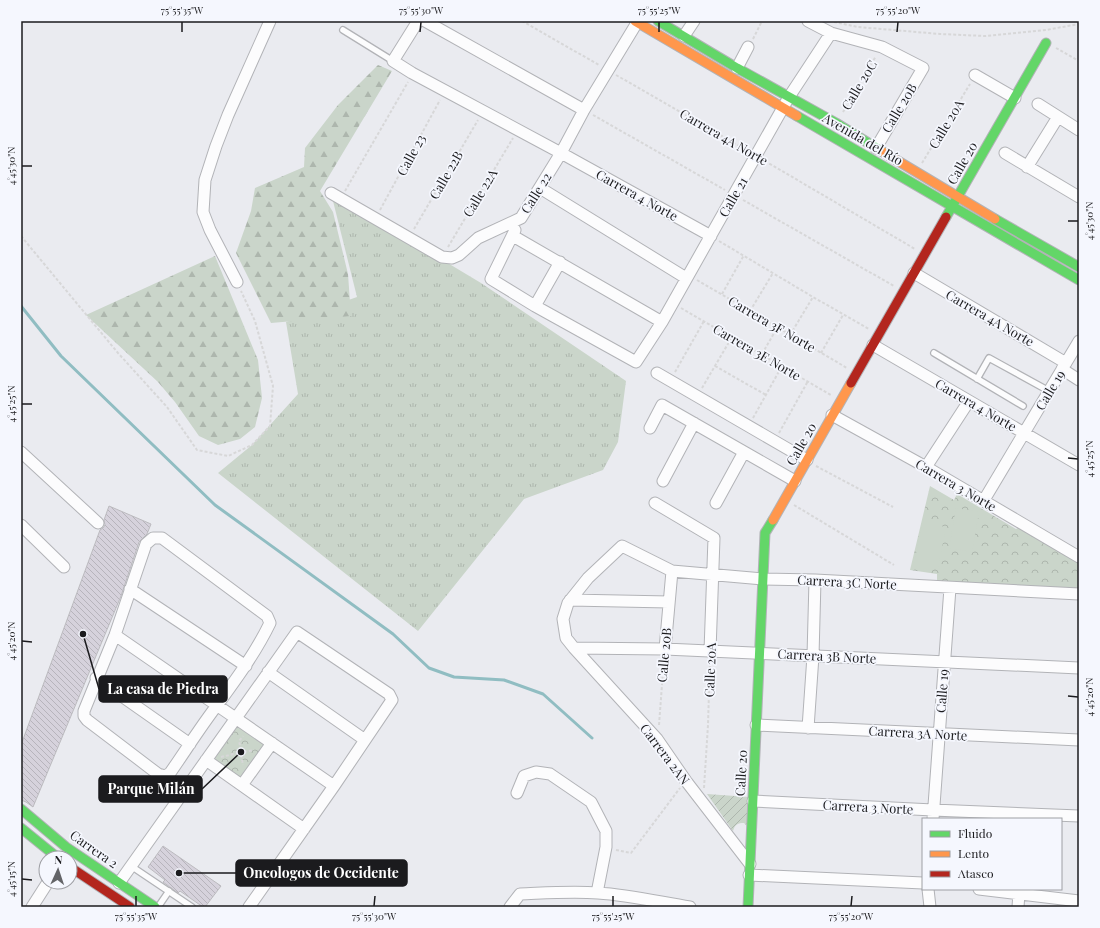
<svg xmlns="http://www.w3.org/2000/svg" width="1100" height="928" viewBox="0 0 1100 928" font-family="'Playfair Display',serif">
<style>
.grass{fill:url(#grass-tufts)}
.forest{fill:url(#forest-firs)}
.park{fill:url(#park-crowns)}
.garden{fill:url(#garden-furrows)}
.pitch{fill:#cad5ca}
.lines{fill:none;stroke-linecap:round;stroke-linejoin:round}
.stream{stroke:#90bdc2;stroke-width:3}
.building{fill:url(#building-back-hatch);stroke:#bcbbbf}
.lane-casing{stroke:#b2b3b7;stroke-width:8}
.street-casing{stroke:#b2b3b7;stroke-width:13}
.fast-casing{stroke:#b2b3b7;stroke-width:11}
.slow-casing{stroke:#b2b3b7;stroke-width:11}
.jam-casing{stroke:#b2b3b7;stroke-width:11}
.path{stroke:#d7d7d8;stroke-width:2;stroke-dasharray:3 2;stroke-linecap:butt}
.lane{stroke:#fcfcfd;stroke-width:5.5}
.street{stroke:#fcfcfd;stroke-width:11}
.fast{stroke:#63d668;stroke-width:9}
.slow{stroke:#ff974d;stroke-width:9}
.jam{stroke:#b3261e;stroke-width:9}
.ticks{fill:none;stroke:#1b1b1e;stroke-width:1.5}
.labels{text-anchor:middle;stroke-width:3.5;stroke-linejoin:round;paint-order:stroke}
.street-label{font-size:13px;fill:#1b1b1e;stroke:#f5f7fe}
.leader{fill:none;stroke:#1b1b1e;stroke-width:1.5}
.callout-dot{fill:#1b1b1e;stroke:#f5f7fe;stroke-width:1.5}
.callout{fill:#1b1b1e;stroke:#1b1b1e;stroke-width:1.5}
.callout-label{font-size:14px;text-anchor:middle;font-weight:bold;fill:#fff}
.neatline{fill:none;stroke:#1b1b1e;stroke-width:1.5}
.ticks-label{font-size:10px;text-anchor:middle;fill:#1b1b1e}
</style>
<defs>
<pattern id="grass-tufts" width="24" height="20" patternUnits="userSpaceOnUse"><rect width="24" height="20" fill="#cad5ca"/><path d="M3 7l-1-3M5 7V3M7 7l1-3M15 17l-1-3M17 17v-4M19 17l1-3" fill="none" stroke="#adb6ad"/></pattern>
<pattern id="forest-firs" width="22" height="20" patternUnits="userSpaceOnUse"><rect width="22" height="20" fill="#cad5ca"/><path d="M5 1l3.5 6h-7zM16 11l3.5 6h-7z" fill="#adb6ad"/></pattern>
<pattern id="park-crowns" width="20" height="18" patternUnits="userSpaceOnUse"><rect width="20" height="18" fill="#cad5ca"/><path d="M2 6a3 3 0 1 1 6 0M12 15a3 3 0 1 1 6 0" fill="none" stroke="#adb6ad"/></pattern>
<pattern id="garden-furrows" width="10" height="10" patternUnits="userSpaceOnUse"><rect width="10" height="10" fill="#cad5ca"/><path d="M-1 1l2-2M0 10L10 0M9 11l2-2" fill="none" stroke="#adb6ad"/></pattern>
<pattern id="building-back-hatch" width="6" height="6" patternUnits="userSpaceOnUse"><rect width="6" height="6" fill="#d6d2dc"/><path d="M-1 5l2 2M0 0l6 6M5-1l2 2" fill="none" stroke="#b7b4bc"/></pattern>
</defs>
<rect width="100%" height="100%" fill="#eaebf0"/>
<path class="grass" d="M331,193L481,283L626,381L618,442L603,470L524,499L418,631L218,473L252,445L298,394L286,322L357,297Z"/>
<path class="forest" d="M378,65L392,71L320,191L333,212L348,274L351,316L271,323L236,253L251,211L255,188L304,167L305,148L338,105Z
M215,256L258,360L262,398L255,427L240,439L218,445L199,436L175,402L158,382L86,315Z"/>
<path class="park" d="M930,486L954,500L957,494L1016,529L1022,525L1079,561V589L937,582V574L910,570Z
M238,724L271,746L244,783L212,759Z"/>
<path class="garden" d="M707,794L749,797L748,827L744,823C738,823 735,824 733,831Z"/>
<path class="pitch" d="M956,508L979,512L972,552L949,548Z
M922,523L946,527L938,568L914,564Z"/>
<g class="lines">
<path class="stream" d="M21,306L61,356L215,505L393,634L429,668L454,677L504,680L543,694L592,738"/>
</g>
<path class="building" d="M109,506L151,524L147,534L139,542L121,596L33,807L26,802L21,800V745L100,530L103,528L105,525L104,520Z
M163,846L221,886L205,907H203L180,891L178,893L163,882L165,880L148,867Z"/>
<g class="lines">
<defs>
<path id="lane" d="M343,30L393,61
M934,353L1023,406
M977,379L989,358L1049,391
M131,866L192,907
M158,907L169,891"/>
<path id="street" d="M418,21L393,61L412,73L561,153L711,236
M425,21L584,110
M808,21L831,33L882,47L923,68L876,148
M684,36L694,21
M737,68L748,47
M975,75L1015,98
M1038,104L1079,130
M1005,153L1079,197
M1027,167L1058,117
M540,188L686,278
M331,193L442,257L452,258L459,255L478,238L521,218L561,153L584,110L638,21
M515,230L491,279L535,306L560,262
M513,236L662,322
M914,273L1066,363
M237,282L210,230L203,212L205,180L216,146L228,115L270,21
M535,306L636,362L662,322L789,97L831,33
M873,345L1079,465
M1062,369L1079,380
M657,373L807,460
M832,415L926,467L1079,557
M650,428L662,405L795,481
M21,452L98,523
M926,467L969,401
M663,481L694,423
M984,500L1079,341
M655,503L714,538L710,651
M716,503L744,452
M21,525L64,567
M153,538H162L267,616L270,623C256,652 237,678 218,704C201,726 186,750 170,773L165,776L158,774L87,720L84,716V711L115,635L146,544Z
M130,589L246,666
M570,600L669,602
M115,635L334,786
M574,648L665,649L1079,668
M665,649L672,571
M268,672L365,740
M96,678L190,744
M756,725L1079,740
M808,728L813,656L815,580
M206,760L304,829
M242,785L272,743
M517,793L524,776L536,772L550,774L591,802L606,831V847L597,893
M753,801L933,810L1079,816
M933,819L950,588
M750,864L686,781L657,739L574,648L566,638L563,619L568,603L588,578L622,546L672,571L763,579L815,580L1079,594
M749,875L923,883
M119,883L297,632L389,694L392,700L334,786L249,907
M928,889L930,907
M979,889L1079,901
M32,907L48,882
M510,907L520,894C546,893 572,891 598,893C629,895 659,902 690,907
M1018,907L1019,893"/>
<path id="fast" d="M658,21L737,68L836,123L883,152
M797,116L1079,280
M946,217L1046,43
M995,219L1079,267
M21,809L66,847L155,907
M21,828L58,858
M748,907L765,533L773,520"/>
<path id="slow" d="M635,21L797,116
M883,152L995,219
M773,520L851,383"/>
<path id="jam" d="M851,383L946,217
M70,867L130,907"/>
</defs>
<use href="#lane" class="lane-casing"/>
<use href="#street" class="street-casing"/>
<use href="#fast" class="fast-casing"/>
<use href="#slow" class="slow-casing"/>
<use href="#jam" class="jam-casing"/>
<path class="path" d="M522,21L599,65
M834,22L858,27L940,34L985,36L1046,30L1079,24
M753,39L762,21
M1056,48L1079,61
M616,75L748,151
M843,112L876,56
M593,115L725,190
M765,161L915,249
M922,163L970,84
M345,191L408,82
M743,200L894,286
M380,210L440,100
M414,229L478,120
M21,236L118,353L167,407L197,450L228,456L252,445L270,426L273,386L255,321L241,291
M719,241L813,297L869,329
M448,247L513,138
M697,280L847,368
M722,294L744,255
M681,308L831,395
M750,311L773,273
M790,335L813,297
M821,353L843,315
M762,354L777,328
M715,366L766,395
M675,372L704,321
M702,388L732,337
M753,418L782,366
M779,433L808,381
M816,466L893,507
M794,505L894,565
M659,725L664,658
M238 752a3 3 0 1 1 6 0a3 3 0 1 1-6 0Z
M241,750L239,741L243,736
M244,752L254,750
M241,755L243,765
M221,757L238,753
M704,788L708,725L710,660
M616,850L631,853L680,788"/>
<use href="#lane" class="lane"/>
<use href="#street" class="street"/>
<use href="#fast" class="fast"/>
<use href="#slow" class="slow"/>
<use href="#jam" class="jam"/>
</g>
<path class="ticks" d="M182,32V22M420,32L421,22M659,32V22M897,32L898,22M22,166H32M1068,221H1078M22,404H32M1068,458L1078,459M22,641L32,642M1068,696L1078,697M22,879L32,880M136,906V896M374,906L375,896M613,906V896M851,906L852,896"/>
<g class="labels">
<g class="street-label">
<text transform="translate(859 85) rotate(-59)" y="5">Calle 20C</text>
<text transform="translate(899 108) rotate(-59)" y="5">Calle 20B</text>
<text transform="translate(946 124) rotate(-59)" y="5">Calle 20A</text>
<text transform="translate(724 137) rotate(30)" y="5">Carrera 4A Norte</text>
<text transform="translate(863 139) rotate(30)" y="5">Avenida del Río</text>
<text transform="translate(411 155) rotate(-61)" y="5">Calle 23</text>
<text transform="translate(962 163) rotate(-60)" y="5">Calle 20</text>
<text transform="translate(446 175) rotate(-60)" y="5">Calle 22B</text>
<text transform="translate(480 193) rotate(-59)" y="5">Calle 22A</text>
<text transform="translate(536 193) rotate(-58)" y="5">Calle 22</text>
<text transform="translate(637 195) rotate(29)" y="5">Carrera 4 Norte</text>
<text transform="translate(733 197) rotate(-60)" y="5">Calle 21</text>
<text transform="translate(990 318) rotate(30)" y="5">Carrera 4A Norte</text>
<text transform="translate(772 324) rotate(30)" y="5">Carrera 3F Norte</text>
<text transform="translate(757 352) rotate(30)" y="5">Carrera 3E Norte</text>
<text transform="translate(1050 390) rotate(-59)" y="5">Calle 19</text>
<text transform="translate(976 405) rotate(30)" y="5">Carrera 4 Norte</text>
<text transform="translate(801 444) rotate(-60)" y="5">Calle 20</text>
<text transform="translate(956 485) rotate(30)" y="5">Carrera 3 Norte</text>
<text transform="translate(847 582) rotate(3)" y="5">Carrera 3C Norte</text>
<text transform="translate(664 655) rotate(-85)" y="5">Calle 20B</text>
<text transform="translate(827 656) rotate(3)" y="5">Carrera 3B Norte</text>
<text transform="translate(710 670) rotate(-88)" y="5">Calle 20A</text>
<text transform="translate(942 691) rotate(-86)" y="5">Calle 19</text>
<text transform="translate(918 733) rotate(3)" y="5">Carrera 3A Norte</text>
<text transform="translate(665 754) rotate(53)" y="5">Carrera 2AN</text>
<text transform="translate(741 773) rotate(-87)" y="5">Calle 20</text>
<text transform="translate(868 807) rotate(3)" y="5">Carrera 3 Norte</text>
<text transform="translate(94 849) rotate(35)" y="5">Carrera 2</text>
</g>
</g>
<path class="leader" d="M83 634L99 689M241 752L202 789M179 873L236 873"/>
<g class="callout-dot">
<circle cx="83" cy="634" r="4"/>
<circle cx="241" cy="752" r="4"/>
<circle cx="179" cy="873" r="4"/>
</g>
<g class="callout">
<rect x="99" y="676" width="128" height="26" rx="4"/>
<rect x="99" y="776" width="103" height="26" rx="4"/>
<rect x="236" y="860" width="171" height="26" rx="4"/>
</g>
<g class="callout-label">
<text x="163" y="694">La casa de Piedra</text>
<text x="151" y="794">Parque Milán</text>
<text x="321" y="878">Oncologos de Occidente</text>
</g>
<rect width="1100" height="928" fill="none" stroke="#f5f7fe" stroke-width="44"/>
<rect x="922" y="818" width="140" height="72" fill="#f5f7fe" stroke="#9e9fa4"/>
<rect x="930" y="831" width="20" height="6" fill="#63d668" stroke="#9e9fa4"/>
<text x="958" y="838" font-size="12" fill="#1b1b1e">Fluido</text>
<rect x="930" y="851" width="20" height="6" fill="#ff974d" stroke="#9e9fa4"/>
<text x="958" y="858" font-size="12" fill="#1b1b1e">Lento</text>
<rect x="930" y="871" width="20" height="6" fill="#b3261e" stroke="#9e9fa4"/>
<text x="958" y="878" font-size="12" fill="#1b1b1e">Atasco</text>
<g transform="translate(58 870) rotate(3)"><circle r="19" fill="#f5f7fe" stroke="#9e9fa4"/>
<path d="M0-3L7 15L0 10L-7 15Z" fill="#636468"/>
<text y="-6" font-size="11" font-weight="bold" text-anchor="middle" fill="#1b1b1e">N</text>
</g>
<rect x="22" y="22" width="1056" height="884" class="neatline"/>
<g class="ticks-label">
<text x="182" y="14">75°55'35"W</text>
<text x="421" y="14">75°55'30"W</text>
<text x="659" y="14">75°55'25"W</text>
<text x="898" y="14">75°55'20"W</text>
<text transform="translate(11 166) rotate(-90)" y="4">4°45'30"N</text>
<text transform="translate(1089 221) rotate(-90)" y="4">4°45'30"N</text>
<text transform="translate(11 404) rotate(-90)" y="4">4°45'25"N</text>
<text transform="translate(1089 459) rotate(-90)" y="4">4°45'25"N</text>
<text transform="translate(11 641) rotate(-90)" y="4">4°45'20"N</text>
<text transform="translate(1089 697) rotate(-90)" y="4">4°45'20"N</text>
<text transform="translate(11 879) rotate(-90)" y="4">4°45'15"N</text>
<text x="136" y="920">75°55'35"W</text>
<text x="374" y="920">75°55'30"W</text>
<text x="613" y="920">75°55'25"W</text>
<text x="851" y="920">75°55'20"W</text>
</g>
</svg>
